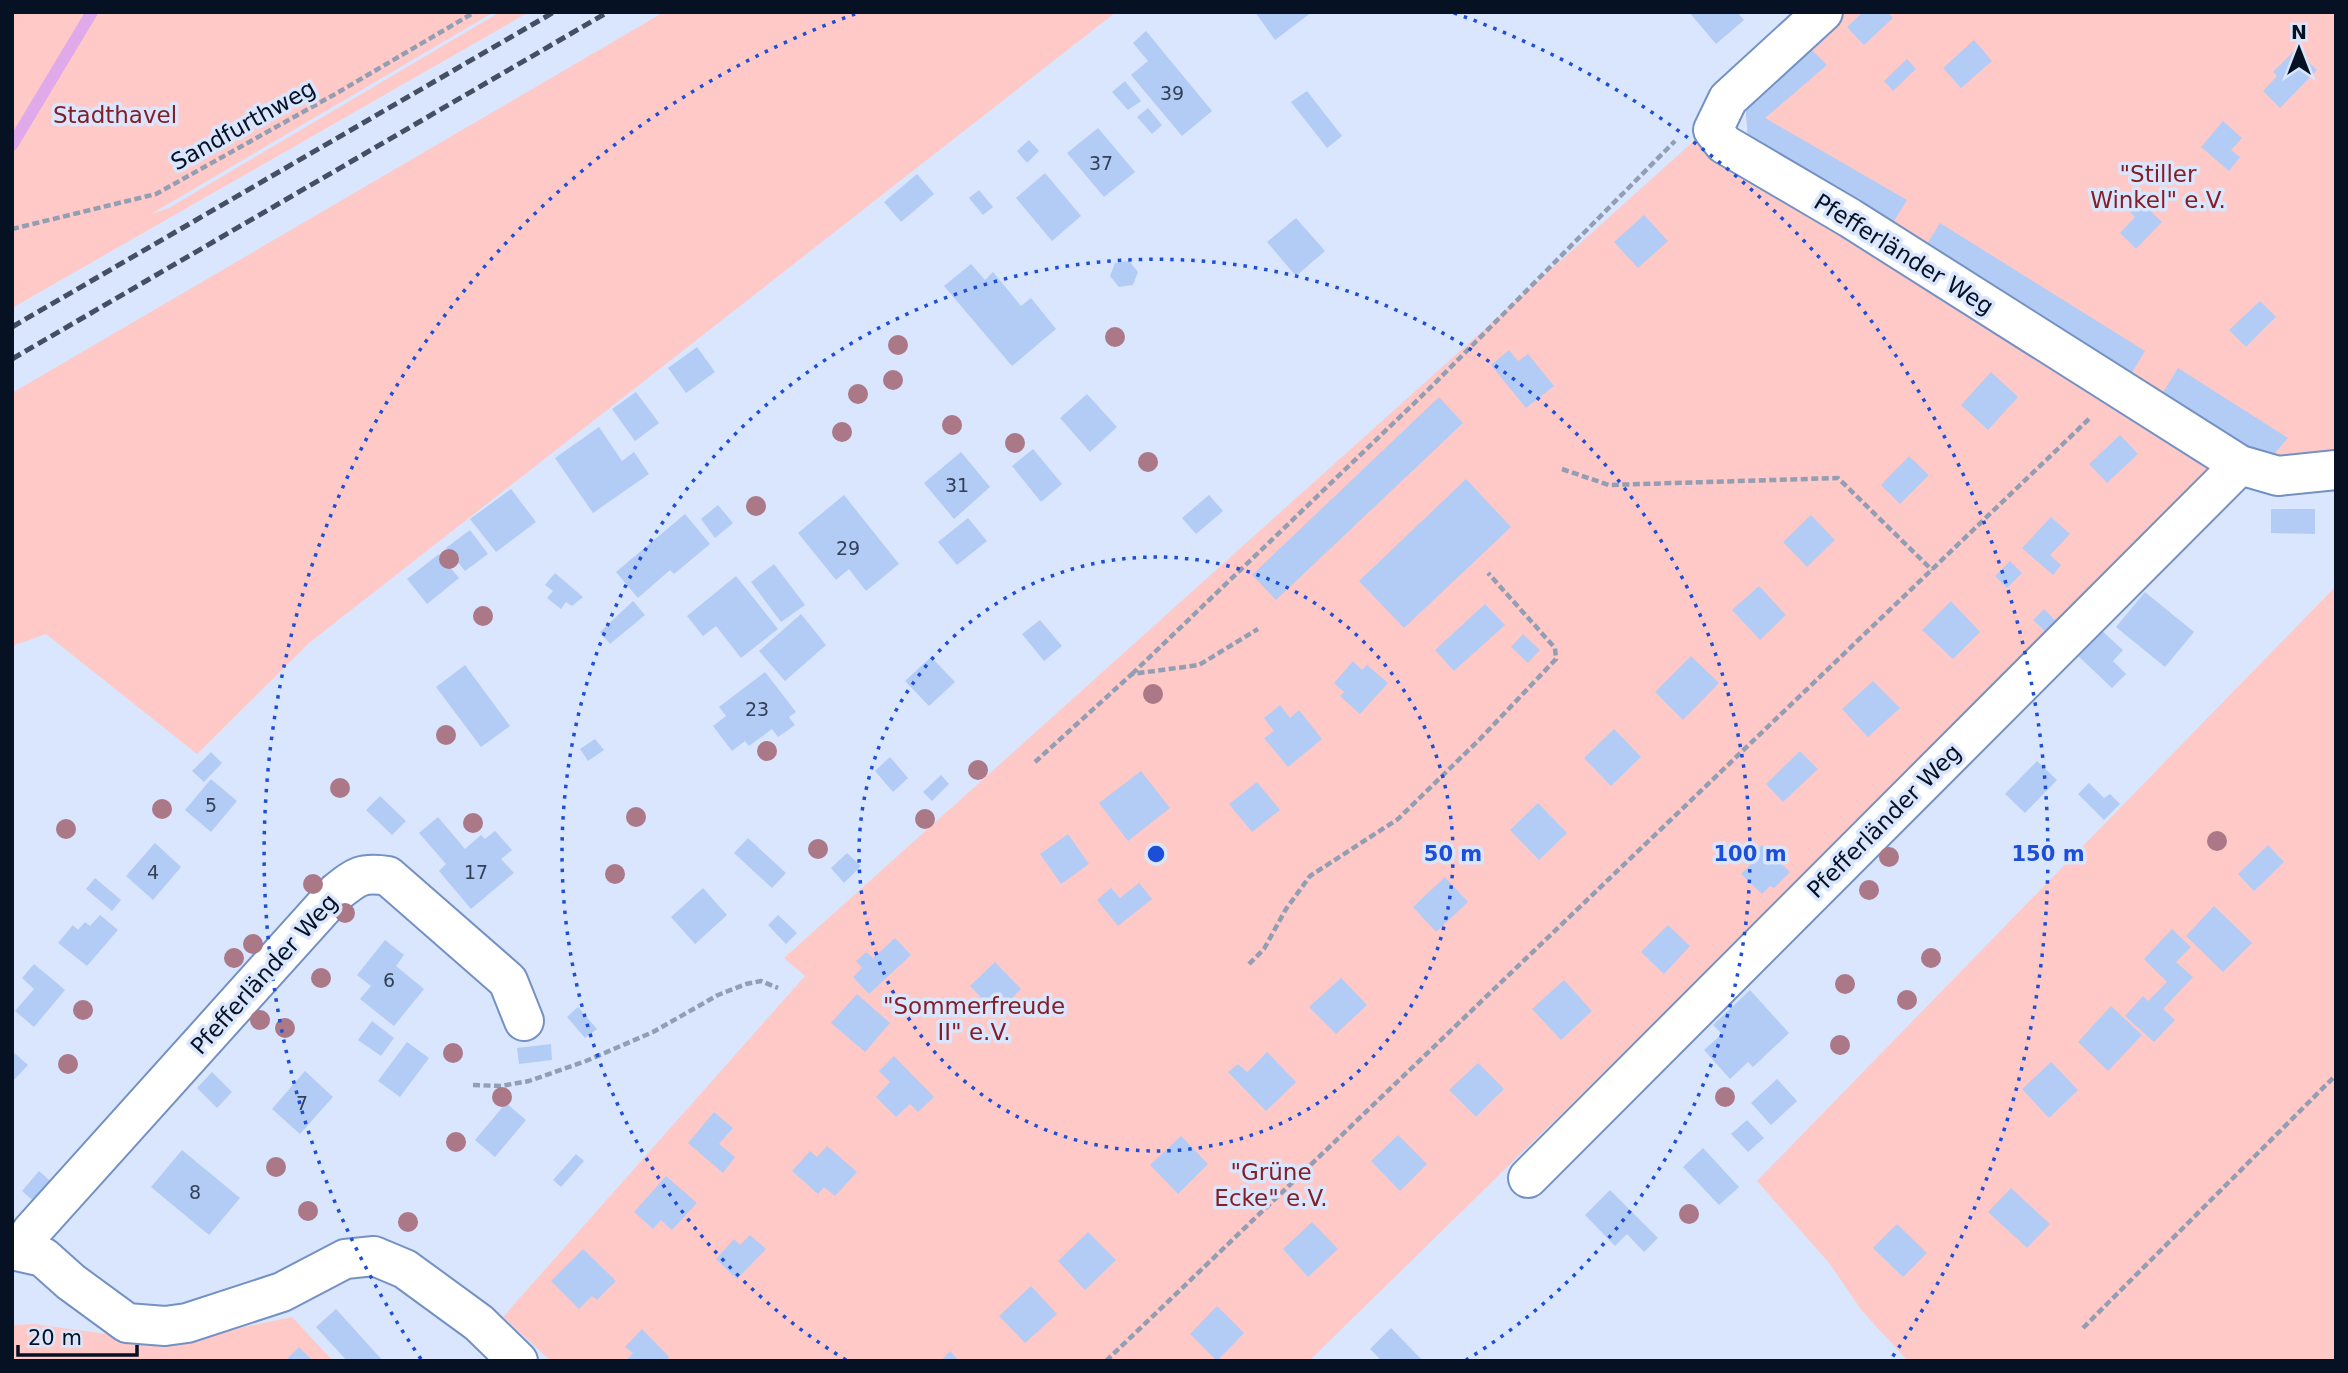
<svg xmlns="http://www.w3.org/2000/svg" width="2348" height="1373" viewBox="0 0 2348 1373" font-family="'DejaVu Sans',sans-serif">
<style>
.green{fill:#fec9c6}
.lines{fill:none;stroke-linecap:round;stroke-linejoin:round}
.stream{stroke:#e0a9ea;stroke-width:12}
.building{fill:#b3ccf5}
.minor-casing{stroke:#7391c4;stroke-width:42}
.path{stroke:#929eb3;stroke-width:4.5;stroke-dasharray:7 3.5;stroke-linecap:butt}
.minor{stroke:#fff;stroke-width:38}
.rail{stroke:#444f64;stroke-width:5;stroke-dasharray:10 5;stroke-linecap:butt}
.tree{fill:#aa7887}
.ring{fill:none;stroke:#1d4ed8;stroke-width:3.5;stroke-dasharray:3.5 7}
.labels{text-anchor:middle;stroke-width:7;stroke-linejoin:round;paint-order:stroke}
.number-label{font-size:19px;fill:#324058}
.park-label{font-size:23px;fill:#841e27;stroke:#d9e6fd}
.street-label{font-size:23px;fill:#071124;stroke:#d9e6fd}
.centre{fill:#1d4ed8;stroke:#d9e6fd;stroke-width:3.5}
.ring-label{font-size:21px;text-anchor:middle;font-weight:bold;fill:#1d4ed8;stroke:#d9e6fd;stroke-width:7;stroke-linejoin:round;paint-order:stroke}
</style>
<rect width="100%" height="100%" fill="#d9e6fd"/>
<path class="green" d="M12,12H494L151,214L169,208L500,12H529L12,308Z
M664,12H1116L309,643L197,754L46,634L12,646V393Z
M1838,12H2336V453L2269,460L1748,140L1745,99Z
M1695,140L2119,410L2219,470L1309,1361H551L503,1317L805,976L784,958Z
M2336,586V1361H1908L1862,1311L1830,1264L1757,1181Z
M292,1317L333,1361H12V1325L34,1324L157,1341L216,1333Z"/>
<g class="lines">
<path class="stream" d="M12,145L92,12"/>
</g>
<path class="building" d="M1255,12H1312L1275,40Z
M1689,12H1737L1744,20L1716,44Z
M1863,12H1888L1893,18L1864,45L1847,27Z
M1146,31L1212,111L1182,136L1131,75L1148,61L1133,43Z
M1974,40L1992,61L1961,88L1943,68Z
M1806,44L1827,65L1765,118L1907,200L1891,226L1748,140L1745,99Z
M2295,50L2317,70L2280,108L2263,91L2277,76L2273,72Z
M1907,59L1916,69L1893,91L1884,81Z
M1125,81L1141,101L1128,110L1112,92Z
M1307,91L1342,136L1327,148L1291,102Z
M1148,108L1162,125L1152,134L1137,117Z
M2223,121L2242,138L2231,150L2240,157L2229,171L2201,147Z
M1098,128L1135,172L1104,197L1067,153Z
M1029,140L1039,151L1027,163L1017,151Z
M1045,173L1081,216L1052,241L1016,198Z
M917,174L934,194L901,222L884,202Z
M979,190L993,207L983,215L969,198Z
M2138,199L2162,222L2136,249L2120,233L2135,217L2128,210Z
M1644,215L1668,241L1638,268L1614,242Z
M1296,218L1325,251L1296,276L1267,242Z
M1940,223L2145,351L2130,376L1925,247Z
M1129,261L1138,272L1133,285L1119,287L1110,276L1115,263Z
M971,264L985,280L993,272L1021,306L1031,298L1056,329L1012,366L944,286Z
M2260,301L2276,317L2246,347L2229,330Z
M697,347L715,372L686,393L668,368Z
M1509,350L1518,361L1528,354L1554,386L1526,408L1491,365Z
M2178,368L2288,438L2269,460L2162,394Z
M1991,372L2018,397L1988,430L1961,405Z
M636,392L659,423L635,441L612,409Z
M1087,394L1117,427L1090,452L1060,418Z
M1439,397L1463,423L1276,600L1252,575Z
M599,427L622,461L634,452L649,474L593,513L555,458Z
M2120,435L2138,454L2107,483L2089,464Z
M1033,449L1062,484L1041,502L1012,466Z
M961,452L990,487L954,519L924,483Z
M1909,456L1929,475L1900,504L1881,485Z
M1466,479L1511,527L1404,628L1359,581Z
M511,489L536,522L496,552L470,519Z
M844,495L899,564L866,591L849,569L836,580L798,533Z
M1209,495L1223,511L1196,534L1182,518Z
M718,505L733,523L715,538L701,519Z
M2271,509H2315V534L2271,533Z
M685,514L710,544L674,574L670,570L638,598L616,572Z
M1811,515L1835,540L1807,567L1783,542Z
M2051,517L2070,534L2050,555L2061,565L2053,575L2022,548Z
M968,518L987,541L957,565L938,542Z
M470,530L488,554L465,571L446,548Z
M439,554L459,578L427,604L407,579Z
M2010,561L2022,573L2007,588L1995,576Z
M774,564L805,605L781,622L751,582Z
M555,573L583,597L572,606L566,602L561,609L547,598L553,591L545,585Z
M736,576L778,629L741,658L716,626L703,636L687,616Z
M1759,586L1786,615L1760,640L1732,610Z
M2145,592L2194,632L2165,667L2116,627Z
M633,601L645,615L610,644L600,632Z
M1951,601L1980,632L1953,659L1922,630Z
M1485,604L1505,625L1454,671L1435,650Z
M2044,609L2058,623L2048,634L2033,620Z
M801,614L826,645L785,681L759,651Z
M1040,620L1062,646L1044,661L1022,634Z
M2099,628L2123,650L2113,661L2126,674L2112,688L2075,653Z
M1523,634L1540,650L1528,663L1511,647Z
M1691,656L1719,683L1683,720L1655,692Z
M931,657L955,682L929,706L905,681Z
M1353,661L1362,670L1367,665L1388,683L1360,714L1340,696L1344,692L1334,683Z
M465,665L510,726L481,747L436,687Z
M765,672L796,712L789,717L795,725L778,737L772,729L749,746L745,741L732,751L713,726L726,716L719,707Z
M1873,681L1900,708L1868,737L1842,709Z
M1280,705L1290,718L1299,710L1322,739L1288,767L1264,738L1274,731L1264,718Z
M1614,729L1641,757L1611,786L1584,758Z
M595,739L604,750L588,761L580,749Z
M1800,751L1818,769L1783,802L1766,784Z
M211,752L222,763L204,782L192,771Z
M890,757L908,778L893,792L875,771Z
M2037,761L2057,780L2025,813L2005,794Z
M1141,771L1170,808L1128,841L1099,803Z
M941,775L949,784L932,801L923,792Z
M211,779L237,801L211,832L185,810Z
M1257,782L1280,810L1252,832L1229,804Z
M2089,783L2104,798L2110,794L2120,804L2104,820L2078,794Z
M380,796L406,821L392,835L366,810Z
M1538,803L1567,833L1539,860L1510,830Z
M438,817L465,849L481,835L485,839L495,831L512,850L501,859L514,873L471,909L439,871L446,864L419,833Z
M1068,834L1089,864L1061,884L1040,854Z
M748,838L786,873L772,888L734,853Z
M155,843L181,867L153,900L126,876Z
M1762,845L1790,872L1774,888L1770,886L1762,894L1741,874L1750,865L1745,861Z
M2268,845L2284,862L2254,891L2238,874Z
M847,853L861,866L844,883L831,868Z
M1445,877L1468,902L1436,932L1413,907Z
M95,878L121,900L112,911L86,889Z
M1139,883L1152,899L1118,926L1097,900L1111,888L1120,898Z
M703,888L727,915L695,944L671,917Z
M2214,906L2252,943L2223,972L2186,936Z
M100,915L118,930L87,966L58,943L73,925L78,930L85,922L90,926Z
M778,915L797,933L786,944L768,925Z
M1668,925L1690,946L1664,974L1641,952Z
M2172,929L2191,947L2176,962L2193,977L2163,1009L2175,1020L2154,1042L2125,1016L2143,996L2148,1001L2167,982L2144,959Z
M895,938L911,955L869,994L853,977L862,968L856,961L866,952L873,958Z
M385,940L404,955L396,966L424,989L394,1026L360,999L371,986L357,975Z
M995,962L1021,989L996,1013L970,986Z
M34,964L65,990L34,1027L15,1011L34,989L22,978Z
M1341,978L1367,1005L1336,1034L1309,1007Z
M1564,980L1592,1011L1561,1040L1532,1009Z
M1750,990L1789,1033L1753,1067L1748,1062L1730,1079L1704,1050L1722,1034L1713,1025Z
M857,994L890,1023L865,1052L831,1023Z
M2111,1006L2142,1035L2108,1071L2078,1042Z
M578,1007L597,1029L585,1038L567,1017Z
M372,1021L394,1038L381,1056L358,1040Z
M407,1042L429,1058L400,1097L378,1081Z
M551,1044L552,1060L519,1064L517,1048Z
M12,1051L28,1065L12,1082Z
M1267,1052L1296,1082L1266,1111L1228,1072L1238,1064L1247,1072Z
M894,1056L934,1097L918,1112L910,1104L896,1117L876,1097L890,1082L879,1071Z
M2051,1062L2078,1090L2049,1118L2022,1089Z
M1478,1063L1504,1089L1476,1117L1449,1090Z
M305,1071L333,1097L300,1134L272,1109Z
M212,1072L232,1092L217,1108L197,1088Z
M1777,1079L1797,1101L1771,1125L1751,1103Z
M506,1103L526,1120L495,1157L475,1140Z
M714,1112L733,1128L719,1144L735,1157L723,1173L688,1143Z
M1747,1120L1764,1138L1748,1152L1731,1134Z
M1398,1135L1427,1164L1400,1191L1371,1161Z
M1181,1136L1208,1164L1178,1194L1150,1165Z
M827,1146L857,1172L835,1196L824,1187L818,1194L792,1171L810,1151L817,1157Z
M1703,1148L1739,1187L1719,1205L1683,1167Z
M182,1150L240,1198L209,1235L151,1187Z
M576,1154L584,1161L561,1187L553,1180Z
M39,1171L56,1186L39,1206L22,1191Z
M666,1176L697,1203L672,1230L661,1220L653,1229L634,1212Z
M2011,1188L2050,1224L2027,1248L1988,1212Z
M1610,1190L1658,1238L1644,1252L1627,1234L1615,1246L1585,1215Z
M1312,1222L1338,1249L1308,1277L1283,1249Z
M1897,1224L1927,1253L1903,1277L1873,1248Z
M1088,1232L1116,1260L1085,1290L1058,1261Z
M750,1235L766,1249L737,1279L716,1259L734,1239L740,1245Z
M583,1249L616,1281L597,1300L592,1296L579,1309L551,1281Z
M1031,1286L1057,1314L1025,1343L999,1316Z
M1217,1306L1244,1333L1217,1361L1190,1334Z
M336,1309L383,1361H347L316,1327Z
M1391,1328L1423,1361H1382L1370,1349Z
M642,1329L669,1357L665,1361H626L633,1353L625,1347Z
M299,1347L313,1361H285Z
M950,1351L959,1361H941Z"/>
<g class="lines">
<defs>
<path id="minor" d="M1823,12L1728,99L1713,130L1724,144L1850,218L2240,465L2278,476L2336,470
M1528,1178L2240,465
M12,1250L43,1257L71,1282L127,1323L165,1326L187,1323L282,1292L345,1259L374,1256L405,1269L479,1323L518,1361
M28,1252L31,1232L337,892C357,876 362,872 388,876L508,981L524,1021"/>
</defs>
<use href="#minor" class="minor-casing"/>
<path class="path" d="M12,229L156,194L337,93L475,12
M1562,469L1609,485L1838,478L1932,570
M1132,674L1429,389L1675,141
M1035,762L1132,674L1199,665L1258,629
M1249,964L1264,949L1286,909L1310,876L1398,819L1480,739L1556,659L1555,648L1488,573
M473,1085L501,1086L529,1081L586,1061L653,1032L718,995L746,984L761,981L778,988
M2083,1328L2336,1075
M1106,1361L2091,417"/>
<use href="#minor" class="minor"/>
<path class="rail" d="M12,327L554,12
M12,359L608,12"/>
</g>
<g class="tree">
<circle cx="1115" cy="337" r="10"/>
<circle cx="898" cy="345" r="10"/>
<circle cx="893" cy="380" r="10"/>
<circle cx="858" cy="394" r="10"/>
<circle cx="952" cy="425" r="10"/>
<circle cx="842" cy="432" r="10"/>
<circle cx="1015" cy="443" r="10"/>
<circle cx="1148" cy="462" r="10"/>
<circle cx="756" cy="506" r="10"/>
<circle cx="449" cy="559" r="10"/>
<circle cx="483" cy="616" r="10"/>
<circle cx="1153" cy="694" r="10"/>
<circle cx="446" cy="735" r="10"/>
<circle cx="767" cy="751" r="10"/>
<circle cx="978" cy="770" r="10"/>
<circle cx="340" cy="788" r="10"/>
<circle cx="162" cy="809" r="10"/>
<circle cx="636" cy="817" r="10"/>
<circle cx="925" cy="819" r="10"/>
<circle cx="473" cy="823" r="10"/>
<circle cx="66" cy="829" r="10"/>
<circle cx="2217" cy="841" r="10"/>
<circle cx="818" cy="849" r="10"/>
<circle cx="1889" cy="857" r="10"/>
<circle cx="615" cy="874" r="10"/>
<circle cx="313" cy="884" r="10"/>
<circle cx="1869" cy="890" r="10"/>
<circle cx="345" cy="913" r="10"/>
<circle cx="253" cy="944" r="10"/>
<circle cx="234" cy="958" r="10"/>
<circle cx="1931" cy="958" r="10"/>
<circle cx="321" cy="978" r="10"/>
<circle cx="1845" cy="984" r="10"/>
<circle cx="1907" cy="1000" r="10"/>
<circle cx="83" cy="1010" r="10"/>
<circle cx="260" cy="1020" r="10"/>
<circle cx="285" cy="1028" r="10"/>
<circle cx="1840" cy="1045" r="10"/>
<circle cx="453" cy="1053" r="10"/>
<circle cx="68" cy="1064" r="10"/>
<circle cx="502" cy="1097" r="10"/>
<circle cx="1725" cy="1097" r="10"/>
<circle cx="456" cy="1142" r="10"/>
<circle cx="276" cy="1167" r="10"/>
<circle cx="308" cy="1211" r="10"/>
<circle cx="1689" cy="1214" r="10"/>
<circle cx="408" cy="1222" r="10"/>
</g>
<g class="ring">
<circle cx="1156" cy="854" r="297"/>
<path d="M846 1360A594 594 0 1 1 1466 1360"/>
<path d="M421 1359A892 892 0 0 1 858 13M1454 13A892 892 0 0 1 1891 1359"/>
</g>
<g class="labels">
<g class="number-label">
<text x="1172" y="100">39</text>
<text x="1101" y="170">37</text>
<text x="957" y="492">31</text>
<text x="848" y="555">29</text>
<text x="757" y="716">23</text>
<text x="211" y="812">5</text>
<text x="153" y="879">4</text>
<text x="476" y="879">17</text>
<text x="389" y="987">6</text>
<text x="302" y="1110">7</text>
<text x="195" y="1199">8</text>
</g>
<g class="park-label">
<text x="115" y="123">Stadthavel</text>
<text x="2158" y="182">"Stiller<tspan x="2158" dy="26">Winkel" e.V.</tspan></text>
<text x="974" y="1014">"Sommerfreude<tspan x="974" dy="26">II" e.V.</tspan></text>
<text x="1271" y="1180">"Grüne<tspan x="1271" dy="26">Ecke" e.V.</tspan></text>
</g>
<g class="street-label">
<text transform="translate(243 125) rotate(-29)" y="8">Sandfurthweg</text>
<text transform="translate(1904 254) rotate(32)" y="8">Pfefferländer Weg</text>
<text transform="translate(1884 821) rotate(-45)" y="8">Pfefferländer Weg</text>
<text transform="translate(264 974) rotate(-48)" y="8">Pfefferländer Weg</text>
</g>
</g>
<circle cx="1156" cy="854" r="10" class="centre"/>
<g class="ring-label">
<text x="1453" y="861">50 m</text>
<text x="1750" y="861">100 m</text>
<text x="2048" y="861">150 m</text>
</g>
<rect width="2348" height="1373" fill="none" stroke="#071124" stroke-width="28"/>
<g transform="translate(2299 49)" stroke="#d9e6fd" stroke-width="5" paint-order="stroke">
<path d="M0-5L12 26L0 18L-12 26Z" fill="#071124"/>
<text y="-10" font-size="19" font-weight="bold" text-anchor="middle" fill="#071124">N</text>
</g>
<path d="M18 1345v10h119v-10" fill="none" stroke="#071124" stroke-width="3.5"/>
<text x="28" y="1345" font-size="21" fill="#071124" stroke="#d9e6fd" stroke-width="5" paint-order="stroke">20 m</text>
</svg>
